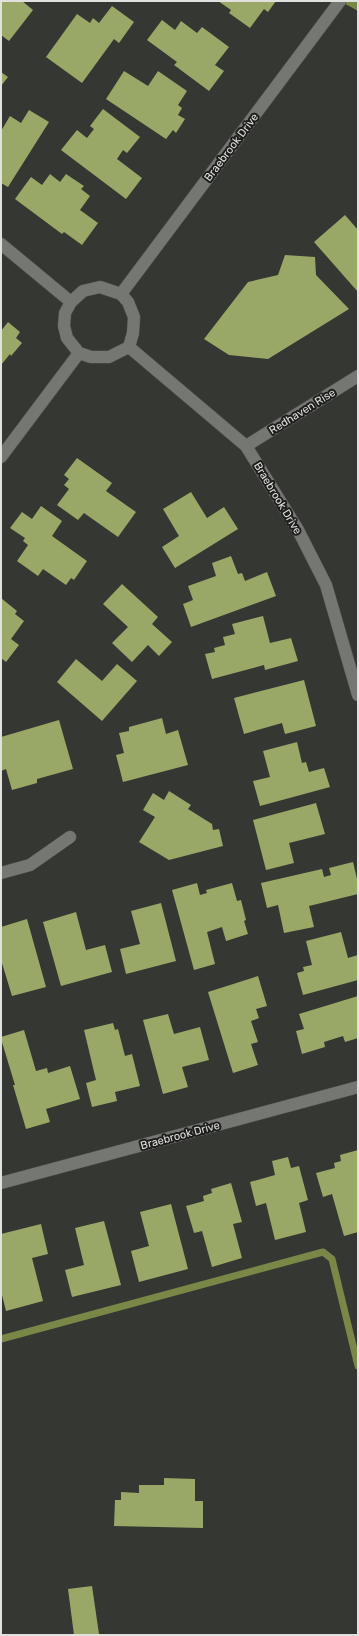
<svg xmlns="http://www.w3.org/2000/svg" width="359" height="1636" viewBox="0 0 359 1636" font-family="Rubik,sans-serif">
<style>
.lines{fill:none;stroke-linecap:round;stroke-linejoin:round}
.stream{stroke:#798747;stroke-width:7}
.building{fill:#9aa867}
.street-casing{stroke:#545551;stroke-width:13}
.street{stroke:#757772;stroke-width:12}
.labels{text-anchor:middle;stroke-width:4;stroke-linejoin:round;paint-order:stroke}
.street-label{font-size:11px;fill:#e1e2df;stroke:#1d1e1c}
</style>
<rect width="100%" height="100%" fill="#353733"/>
<g class="lines">
<path class="stream" d="M347,1L358,7
M1,1339L323,1252L332,1259L358,1366"/>
</g>
<path class="building" d="M1,1H22L33,10L9,41L1,35Z
M218,1H276L268,12L264,9L250,28L229,13L231,10Z
M112,6L134,22L119,43L114,39L82,83L46,57L77,14L90,23L93,18L99,23Z
M162,20L175,30L181,21L197,33L202,27L229,47L215,65L224,71L209,91L174,65L177,62L147,40Z
M124,71L148,86L158,71L187,91L178,105L182,108L178,115L185,119L176,133L173,130L166,139L106,99Z
M1,72L8,77L1,86Z
M103,109L140,137L127,153L123,150L117,159L142,178L126,199L61,150L77,130L87,138L94,129L90,126Z
M29,110L49,122L8,187L1,183V131L10,116L21,123Z
M50,174L60,182L66,174L84,186L81,189L90,196L80,210L98,223L82,245L64,232L62,234L15,199L31,177L42,185Z
M345,215L358,230V292L314,242Z
M285,255L315,257L316,275L349,309L268,359L229,355L204,339L248,282L278,275Z
M8,322L20,332L16,338L22,343L11,356L10,354L1,365V331Z
M77,458L112,483L106,491L136,512L118,537L84,513L78,520L57,505L69,489L64,485L69,479L64,475Z
M191,492L207,518L224,507L238,529L175,568L162,547L179,536L163,509Z
M41,506L62,521L52,536L87,561L74,580L71,578L66,585L43,569L38,576L17,561L28,545L23,541L25,538L10,528L22,512L32,519Z
M231,556L238,574L242,573L245,581L267,572L276,596L191,627L183,604L193,600L188,586L216,576L212,563Z
M122,584L158,617L152,624L172,642L159,656L148,645L132,662L112,643L128,627L103,604Z
M1,598L17,611L15,614L24,621L11,639L19,645L6,662L1,658Z
M263,616L270,643L291,638L298,661L265,670L264,665L212,679L205,654L215,652L214,648L225,645L223,637L235,634L232,624Z
M76,659L102,681L117,664L137,681L102,721L57,682Z
M304,680L316,726L285,734L282,723L244,734L234,698Z
M162,718L166,734L178,730L188,765L123,782L116,755L124,753L119,733L129,731V727Z
M59,720L73,769L37,779V783L12,790L6,769L1,771V737Z
M297,742L302,763L306,762L309,772L324,768L330,787L260,806L253,781L270,777L263,751Z
M169,791L191,805L188,809L212,824L213,830L219,829L223,846L169,860L139,842L155,817L143,810L153,793L164,800Z
M316,803L325,834L289,843L294,863L266,870L253,820Z
M353,862L358,883V894L309,906L314,927L284,933L278,905L267,908L261,883L322,869L324,877L331,875L329,868Z
M197,883L200,895L207,893L206,890L232,883L237,901L241,900L246,920L244,921L248,934L226,941L222,927L207,932L215,964L194,970L172,890Z
M161,903L176,961L126,974L120,949L140,944L131,911Z
M76,912L86,950L105,945L112,972L61,986L43,922Z
M27,919L46,987L12,996L1,960V927Z
M341,932L348,958L358,955V980L303,995L297,973L304,971L303,967L312,965L306,941Z
M258,976L267,1006L256,1009L259,1018L251,1021L258,1042L251,1044L258,1065L233,1073L208,992Z
M358,996V1038L345,1042L343,1036L324,1042L325,1047L302,1054L296,1031L304,1029L299,1014Z
M168,1014L174,1034L200,1027L209,1060L182,1067L188,1087L163,1094L143,1020Z
M113,1023L115,1030L118,1029L125,1056L132,1054L140,1086L115,1092L117,1101L92,1107L86,1083L96,1080L84,1030Z
M24,1030L36,1071L47,1068L48,1073L70,1066L80,1099L46,1109L50,1122L26,1129L13,1085H15L1,1039V1037Z
M358,1150V1232L344,1236L332,1194L323,1197L316,1173L335,1168L334,1163L341,1161L340,1155Z
M288,1157L291,1168L299,1166L308,1200L299,1203L306,1232L275,1240L266,1203L256,1206L250,1182L275,1175L272,1161Z
M231,1183L242,1222L233,1224L242,1258L212,1267L202,1231L194,1233L186,1206L204,1201L203,1196L212,1193L211,1189Z
M171,1204L188,1269L139,1282L131,1251L149,1246L140,1212Z
M104,1221L121,1285L72,1297L65,1270L84,1265L75,1228Z
M41,1224L48,1254L32,1258L43,1301L6,1311L1,1291V1234Z
M164,1478L195,1479V1501H203V1528L114,1526L115,1500H121V1492L139,1493V1485H164Z
M92,1586L99,1634L74,1635L68,1589Z"/>
<g class="lines">
<defs>
<path id="street" d="M1,244L71,302
M100,287L121,294L128,302L134,317L133,333L129,347L109,357H91L79,353L67,338L64,326L65,313L71,302L83,291Z
M121,294L340,1
M129,347L246,446L298,530L326,585L358,695
M246,446L358,376
M1,457L79,353
M1,873L30,865L70,837
M1,1183L358,1087"/>
</defs>
<use href="#street" class="street-casing"/>
<use href="#street" class="street"/>
</g>
<g class="labels">
<g class="street-label">
<text transform="translate(231 147) rotate(-53)" y="4">Braebrook Drive</text>
<text transform="translate(302 411) rotate(-32)" y="4">Redhaven Rise</text>
<text transform="translate(278 498) rotate(59)" y="4">Braebrook Drive</text>
<text transform="translate(180 1135) rotate(-15)" y="4">Braebrook Drive</text>
</g>
</g>
<rect width="359" height="1636" fill="none" stroke="#e1e2df" stroke-width="4"/>
</svg>
